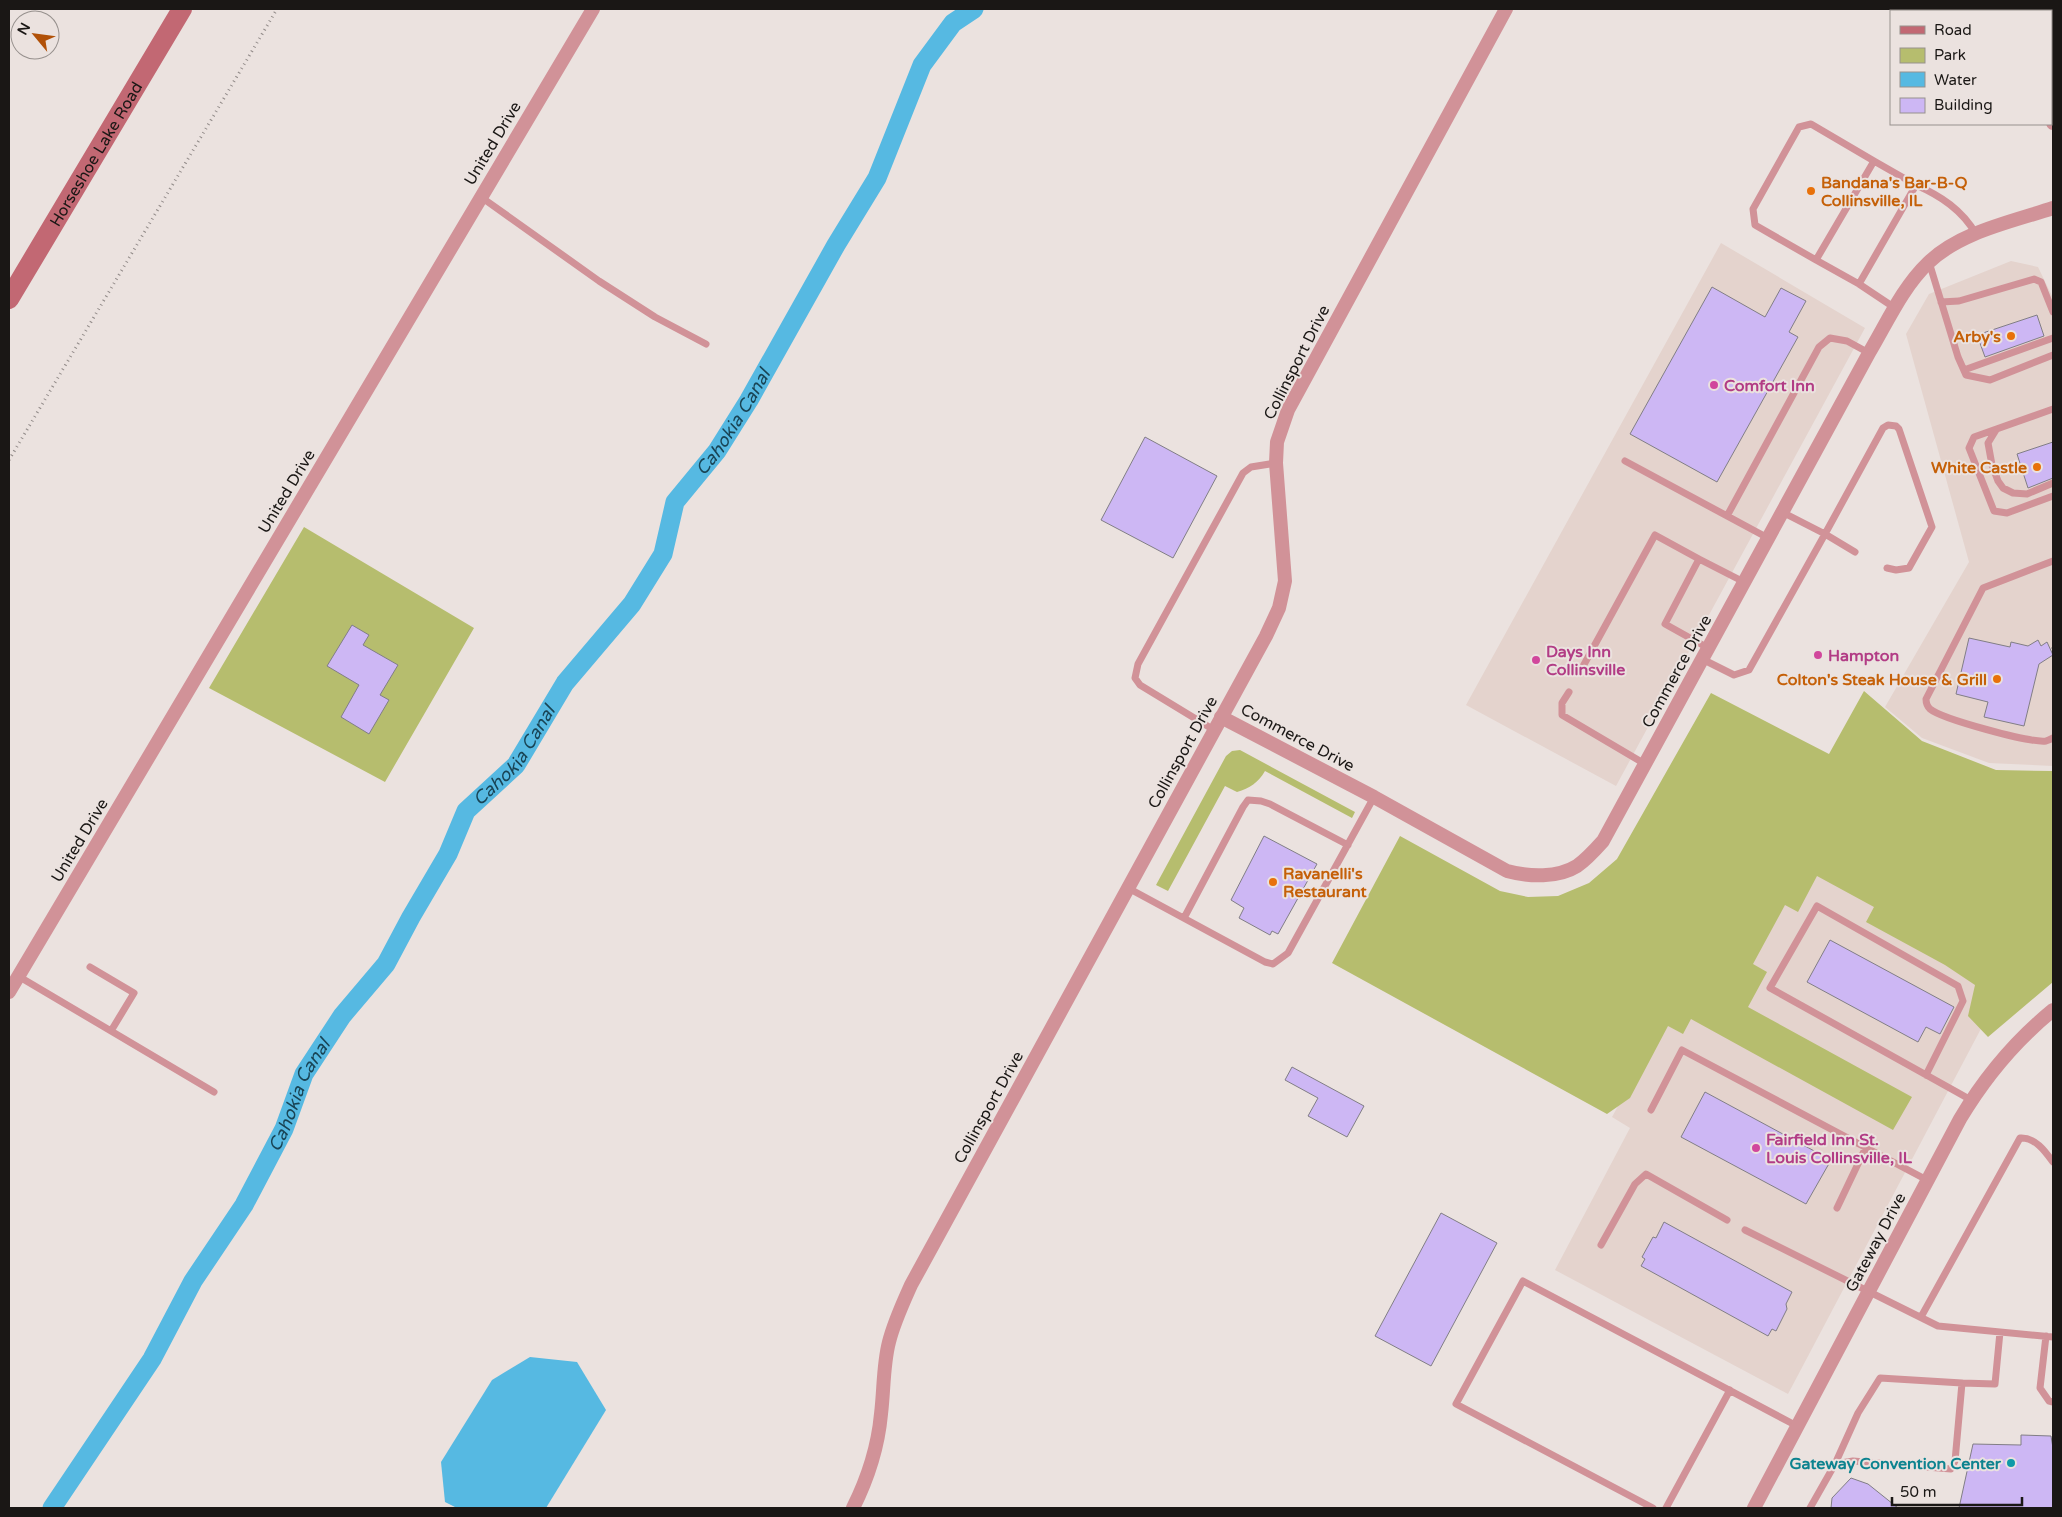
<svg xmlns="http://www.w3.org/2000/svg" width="2062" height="1517" viewBox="0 0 2062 1517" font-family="'Varela Round',sans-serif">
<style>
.built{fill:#e4d3cd}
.green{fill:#b6bd6e}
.water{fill:#56b9e2}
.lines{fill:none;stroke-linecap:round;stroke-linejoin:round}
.canal{stroke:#56b9e2;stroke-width:19}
.building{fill:#cdb7f4;stroke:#817e85}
.path{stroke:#928b89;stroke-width:3;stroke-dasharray:1 4;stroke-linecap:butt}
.service{stroke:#d19298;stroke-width:7}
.minor{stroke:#d19298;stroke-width:14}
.secondary{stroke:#c26873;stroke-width:20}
.food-dot{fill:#e8710a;stroke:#ebe2df;stroke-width:2}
.hotel-dot{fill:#d1479c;stroke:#ebe2df;stroke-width:2}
.culture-dot{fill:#0f9aa8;stroke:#ebe2df;stroke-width:2}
.labels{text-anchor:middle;stroke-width:4;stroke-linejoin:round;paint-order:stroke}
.street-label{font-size:16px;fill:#1a1715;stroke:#ebe2df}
.food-label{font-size:16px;font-weight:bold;fill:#c56008;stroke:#ebe2df;text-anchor:end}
.hotel-label{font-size:16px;font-weight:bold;fill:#b23c85;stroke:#ebe2df;text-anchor:start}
.culture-label{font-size:16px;font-weight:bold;fill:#0d838f;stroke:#ebe2df;text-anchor:end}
.water-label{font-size:18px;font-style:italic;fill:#194455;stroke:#ebe2df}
</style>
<rect width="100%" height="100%" fill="#ebe2df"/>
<path class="built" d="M1721,243L1865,328L1616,786L1466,705Z
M2011,261L2038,267L2053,298V766L1989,763L1922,738L1885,707L1969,562L1906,334L1929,294Z
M1810,859L2012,970L1788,1394L1555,1270L1630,1128L1612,1117L1673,1006Z"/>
<path class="green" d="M304,527L474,628L385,782L209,688Z
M1864,691L1922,741L1996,770L2053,771V982L1988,1037L1968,1016L1975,985L1945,965L1866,922L1874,907L1817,876L1798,912L1785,905L1753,964L1767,972L1748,1007L1912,1097L1893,1130L1691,1019L1683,1034L1668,1026L1630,1098L1607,1114L1332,963L1400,836L1500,891L1528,897L1558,896L1589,883L1617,859L1711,693L1829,754Z
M1240,750L1355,812L1352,818L1265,771C1258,783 1250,788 1237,792L1225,786L1168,891L1156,885L1226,756L1232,751Z"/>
<path class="water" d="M530,1357L577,1362L606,1410L546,1508H457L445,1502L441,1462L492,1380Z"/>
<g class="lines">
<path class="canal" id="s1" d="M52,1508L152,1359L193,1281L244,1205L284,1129L304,1074L342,1016L386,964L411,917L448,854L466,811L516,765L565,683L632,604L663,554L675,502L717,451L749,400L836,245L877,178L922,65L953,23L974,9"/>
</g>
<path class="building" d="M1712,287L1765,317L1781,288L1806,301L1789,332L1798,337L1717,482L1630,434Z
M2037,315L2044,336L1985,357L1977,335Z
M1145,437L1217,476L1173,558L1101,520Z
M2053,442V478L2028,488L2017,454Z
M352,625L369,635L363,645L398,665L380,695L389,700L369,734L341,717L359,685L327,666Z
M1969,638L2010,647L2011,642L2028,646L2038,640L2041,646L2047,642L2053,655L2039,664L2024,726L1984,717L1988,702L1956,694Z
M1264,836L1317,864L1278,934L1272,931L1270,935L1239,918L1244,908L1231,900Z
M1830,940L1954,1007L1940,1034L1926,1027L1918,1042L1807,982Z
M1292,1067L1364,1106L1347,1137L1308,1116L1318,1098L1285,1080Z
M1705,1092L1831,1160L1806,1204L1681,1137Z
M1441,1213L1497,1243L1431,1366L1375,1336Z
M1664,1222L1792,1292L1786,1304L1787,1309L1776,1331L1772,1329L1768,1336L1641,1266L1645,1259L1642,1257L1653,1237L1656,1238Z
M2021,1435L2051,1436L2053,1448V1508H1959L1973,1444L2021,1445Z
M1851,1478L1868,1484L1898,1508H1831L1832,1498Z"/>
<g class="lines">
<path class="path" d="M9,460L277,9
M2052,649L2053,648"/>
<path class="service" d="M1921,9L1924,11
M1956,11L1957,9
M481,197L599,281L655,317L706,344
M1816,260L1755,225L1753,209L1799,127L1811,124L1874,161
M1929,262L1958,357L1966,375L1990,380L2053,355
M1859,284L1816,260L1874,161L1916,185
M1941,302L1959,301L2034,279L2041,282L2053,312
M1895,308L1859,284L1916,185C1941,196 1962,210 1976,234
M1964,370L2053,338
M2053,409L1974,437L1969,448L1994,511L2007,513L2053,496
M1996,430L1988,443L1992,465L1998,481L2003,488L2013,493L2027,494L2053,483
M1625,461L1768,538
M1782,512L1825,534L1883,428L1888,425L1896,426L1899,429L1932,527L1909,568L1896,570L1887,568
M1727,516L1819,347L1830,338L1847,341L1869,353
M1699,559L1744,582
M2053,561L1983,588L1926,699C1926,703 1927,706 1930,709C1942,719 2030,743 2046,741C2049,740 2051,739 2053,738
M1702,659L1734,675L1749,670L1825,534L1855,552
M1581,670L1655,535L1699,559L1665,624L1708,648
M1569,692L1562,703V715L1645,764
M1214,730L1140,685L1135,678L1138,664L1243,473L1251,467L1276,463
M1128,888L1265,962L1273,964L1288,953L1374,797
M1184,918L1243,807L1248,800L1261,801L1270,804L1348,845
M18,976L111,1031L134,993L90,967
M111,1031L214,1092
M1926,1075L1963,1001L1958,986L1817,906L1770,988L1955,1091L1971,1100
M1651,1110L1682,1050L1927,1180
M1837,1208L1866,1147
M1745,1230L1938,1326L2053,1337
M1601,1245L1635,1184L1646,1174L1727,1220
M1921,1317L2020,1138C2035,1137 2045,1151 2053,1162
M2046,1336L2040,1388L2049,1401L2053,1402
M1835,1464L1858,1413L1880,1378L1962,1383
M1653,1508L1456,1404L1523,1281L1797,1426
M1666,1508L1730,1390
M1810,1508L1835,1464L1853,1461L1951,1469L1955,1461L1962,1383L1995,1384L2000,1332"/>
<path class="minor" d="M2038,11V9
M2051,114L2053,123
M1221,717L1374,797L1507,871C1529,877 1558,878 1577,866C1587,859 1595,850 1603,841L1869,353C1887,323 1902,288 1928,263C1960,232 2011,222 2053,208
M9,992L593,9
M853,1508C868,1478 878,1447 881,1414C884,1390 883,1365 889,1342C894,1322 903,1303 911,1285L1266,636L1279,608L1285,581L1276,463L1277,442L1288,410L1506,9
M1754,1508L1960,1119C1985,1077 2015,1041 2053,1010"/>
<path class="secondary" id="s2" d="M9,299L182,9"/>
</g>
<g class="food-dot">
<circle cx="1811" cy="191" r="5"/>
<circle cx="2011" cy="336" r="5"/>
<circle cx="2037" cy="467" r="5"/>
<circle cx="1997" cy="679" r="5"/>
<circle cx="1273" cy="882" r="5"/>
</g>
<g class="hotel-dot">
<circle cx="1714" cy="385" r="5"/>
<circle cx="1818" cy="655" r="5"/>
<circle cx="1536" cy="660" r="5"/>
<circle cx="1756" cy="1148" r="5"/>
</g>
<circle class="culture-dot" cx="2011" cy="1463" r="5"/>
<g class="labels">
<g class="street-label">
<text transform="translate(492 143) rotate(-59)" y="6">United Drive</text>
<text dy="6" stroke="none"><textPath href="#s2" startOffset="169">Horseshoe Lake Road</textPath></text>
<text transform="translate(1296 362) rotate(-63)" y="6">Collinsport Drive</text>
<text transform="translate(286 491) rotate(-59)" y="6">United Drive</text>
<text transform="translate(1676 671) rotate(-61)" y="6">Commerce Drive</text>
<text transform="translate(1298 737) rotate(28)" y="6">Commerce Drive</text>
<text transform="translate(1182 752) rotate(-61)" y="6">Collinsport Drive</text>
<text transform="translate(79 840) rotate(-59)" y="6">United Drive</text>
<text transform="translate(988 1107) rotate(-61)" y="6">Collinsport Drive</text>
<text transform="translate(1875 1242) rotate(-62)" y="6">Gateway Drive</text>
</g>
<g class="food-label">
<text x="1821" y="188" text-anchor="start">Bandana's Bar-B-Q<tspan x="1821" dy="18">Collinsville, IL</tspan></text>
<text x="2001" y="342">Arby's</text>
<text x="2027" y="473">White Castle</text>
<text x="1987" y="685">Colton's Steak House &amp; Grill</text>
<text x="1283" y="879" text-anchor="start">Ravanelli's<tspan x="1283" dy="18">Restaurant</tspan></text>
</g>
<g class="hotel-label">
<text x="1724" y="391">Comfort Inn</text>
<text x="1546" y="657">Days Inn<tspan x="1546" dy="18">Collinsville</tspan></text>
<text x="1828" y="661">Hampton</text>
<text x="1766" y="1145">Fairfield Inn St.<tspan x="1766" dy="18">Louis Collinsville, IL</tspan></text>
</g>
<g class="culture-label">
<text x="2001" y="1469">Gateway Convention Center</text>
</g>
<g class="water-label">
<text dy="6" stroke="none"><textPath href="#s1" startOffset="1292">Cahokia Canal</textPath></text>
<text dy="6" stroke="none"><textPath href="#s1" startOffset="888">Cahokia Canal</textPath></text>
<text dy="6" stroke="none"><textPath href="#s1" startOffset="482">Cahokia Canal</textPath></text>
</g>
</g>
<rect width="2062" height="1517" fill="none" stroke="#1a1715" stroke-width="20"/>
<rect x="1890" y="10" width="162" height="115" fill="#ebe2df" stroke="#97918e"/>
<rect x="1900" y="26" width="25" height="8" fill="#c26873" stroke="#97918e"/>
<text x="1934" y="35" font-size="15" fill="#1a1715">Road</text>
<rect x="1900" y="48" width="25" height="15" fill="#b6bd6e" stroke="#97918e"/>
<text x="1934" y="60" font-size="15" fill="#1a1715">Park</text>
<rect x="1900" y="72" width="25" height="15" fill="#56b9e2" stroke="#97918e"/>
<text x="1934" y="85" font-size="15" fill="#1a1715">Water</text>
<rect x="1900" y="98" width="25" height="15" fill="#cdb7f4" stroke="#97918e"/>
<text x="1934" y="110" font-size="15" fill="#1a1715">Building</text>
<g transform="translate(35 35) rotate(299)"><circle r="24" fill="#ebe2df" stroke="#97918e"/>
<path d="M0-4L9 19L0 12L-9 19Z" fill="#b15108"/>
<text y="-8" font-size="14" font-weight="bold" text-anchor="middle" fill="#1a1715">N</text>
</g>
<path d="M1892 1497v8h130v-8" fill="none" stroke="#1a1715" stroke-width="2.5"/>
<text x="1900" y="1497" font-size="15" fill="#1a1715" stroke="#ebe2df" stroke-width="4" paint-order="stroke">50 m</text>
</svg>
